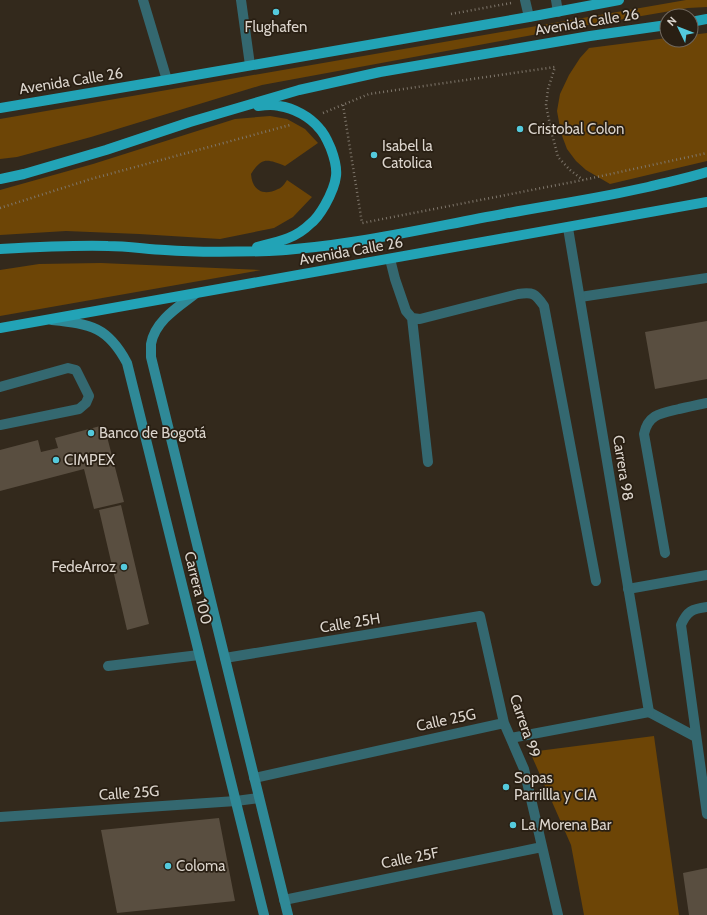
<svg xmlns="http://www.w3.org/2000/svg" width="707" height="915" viewBox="0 0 707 915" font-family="Cabin,sans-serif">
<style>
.green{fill:#6d4506}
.building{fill:#594e40}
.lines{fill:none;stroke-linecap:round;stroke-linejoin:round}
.path{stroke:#7f776c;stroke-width:2.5;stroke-dasharray:1 3;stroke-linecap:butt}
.lane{stroke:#346870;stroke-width:10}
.street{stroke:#346870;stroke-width:10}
.secondary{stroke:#2f8997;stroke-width:10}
.primary{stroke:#22a3b6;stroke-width:10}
.poi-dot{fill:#54cadd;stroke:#291f13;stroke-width:1.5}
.labels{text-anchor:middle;stroke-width:3.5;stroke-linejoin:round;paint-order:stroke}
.street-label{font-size:15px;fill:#dbd4cc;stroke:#291f13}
.poi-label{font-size:15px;fill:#dbd4cc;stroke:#291f13;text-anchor:start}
</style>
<rect width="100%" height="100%" fill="#33291c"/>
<path class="green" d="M686,0H707V7L688,8L560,30L262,85L91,137L17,157L0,159V119Z
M707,33V161L610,184L586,170L576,161L567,149L561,133L557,111L560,94L569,75L580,58L589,48L667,38V40H691V35Z
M270,116L287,119L305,129L318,143L285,166C267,159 262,157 251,174C252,190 263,197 278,189C282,188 285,183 287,180L312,197L293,217L274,228L220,239L139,234L66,231L0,235V190L93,164L235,119Z
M101,263L261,270L0,316V270L39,264Z
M654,736L679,915H584L571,845L530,752Z"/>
<path class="building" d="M707,321V379L655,389L645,332Z
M104,425L124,502L94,509L84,469L0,491V450L38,440L41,452L58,448L55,438Z
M121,505L149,624L127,630L99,510Z
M219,818L235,901L117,913L101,830Z
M707,868V915H689L683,873Z"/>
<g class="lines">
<path class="path" d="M451,14L511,3
M343,105L362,223L583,180L707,153
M323,113L369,94L555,67L548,89L546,105L551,130L558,157L570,170L583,180
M0,208L91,179L290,125"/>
<path class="lane" d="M241,0L250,65
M525,0L529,17
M556,0L558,12
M390,259L395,279L406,311L412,318L420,319L518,294C533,292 535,293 544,306L596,581
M580,297L707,278
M412,318L428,462
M0,387L68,368L76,370L89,396L86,403L79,409L0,425
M665,553L644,434C648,414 662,413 679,409C689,407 698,405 707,403
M628,589L707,575
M707,607C692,609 687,611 681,625L707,814
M108,666L199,655
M649,712L696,737"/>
<path class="street" d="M143,0L167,80
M225,658L480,616L504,723L524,769L558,915
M511,738L649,712L568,228
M254,778L504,723
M0,817L236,801L259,798
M284,900L542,847"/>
<path class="secondary" d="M195,294C178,307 155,321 151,344C151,348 151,353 151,357L288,915
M52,320C91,324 108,327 127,363L264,915"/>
<path class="primary" d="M691,22L707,19
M0,108L167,80L529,17L619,0
M0,179L24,174L106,150L190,122L299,90L380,72L590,36L667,25
M257,247C277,242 295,239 310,224C317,219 321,212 325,205C330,196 335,186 336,176C337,168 334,157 331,149C328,142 325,134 319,128C310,117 294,108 279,106C272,104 265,105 258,106
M0,249C36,247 72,245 108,246C127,246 146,249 165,250C200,253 235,252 269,251C348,247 426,228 503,214C551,205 600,198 648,187C668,182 688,178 707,172
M0,328L707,202"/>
</g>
<g class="poi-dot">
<circle cx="276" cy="12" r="4"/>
<circle cx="520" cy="129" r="4"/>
<circle cx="374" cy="155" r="4"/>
<circle cx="91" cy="433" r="4"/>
<circle cx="56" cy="460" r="4"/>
<circle cx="124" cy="567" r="4"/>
<circle cx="506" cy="787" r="4"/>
<circle cx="513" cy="825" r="4"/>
<circle cx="168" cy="866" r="4"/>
</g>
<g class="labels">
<g class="street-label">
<text transform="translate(587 22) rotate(-9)" y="5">Avenida Calle 26</text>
<text transform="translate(71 81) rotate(-9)" y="5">Avenida Calle 26</text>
<text transform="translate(351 251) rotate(-10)" y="5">Avenida Calle 26</text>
<text transform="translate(623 468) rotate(81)" y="5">Carrera 98</text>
<text transform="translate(198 588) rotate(76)" y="5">Carrera 100</text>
<text transform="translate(350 623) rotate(-9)" y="5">Calle 25H</text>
<text transform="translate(446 720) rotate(-12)" y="5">Calle 25G</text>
<text transform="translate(525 726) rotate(71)" y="5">Carrera 99</text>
<text transform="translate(129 793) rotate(-4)" y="5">Calle 25G</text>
<text transform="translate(410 858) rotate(-11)" y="5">Calle 25F</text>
</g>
<g class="poi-label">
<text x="276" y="32" text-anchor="middle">Flughafen</text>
<text x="528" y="134">Cristobal Colon</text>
<text x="382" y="151">Isabel la<tspan x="382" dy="17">Catolica</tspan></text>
<text x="99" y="438">Banco de Bogotá</text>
<text x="64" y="465">CIMPEX</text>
<text x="116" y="572" text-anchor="end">FedeArroz</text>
<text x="514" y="783">Sopas<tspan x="514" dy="17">Parrillla y CIA</tspan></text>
<text x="521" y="830">La Morena Bar</text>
<text x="176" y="871">Coloma</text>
</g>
</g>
<g transform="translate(679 28) rotate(313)"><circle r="19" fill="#291f13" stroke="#70675d"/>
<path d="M0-3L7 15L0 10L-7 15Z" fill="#54cadd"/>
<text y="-6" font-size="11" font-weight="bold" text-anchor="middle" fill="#dbd4cc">N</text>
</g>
</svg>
